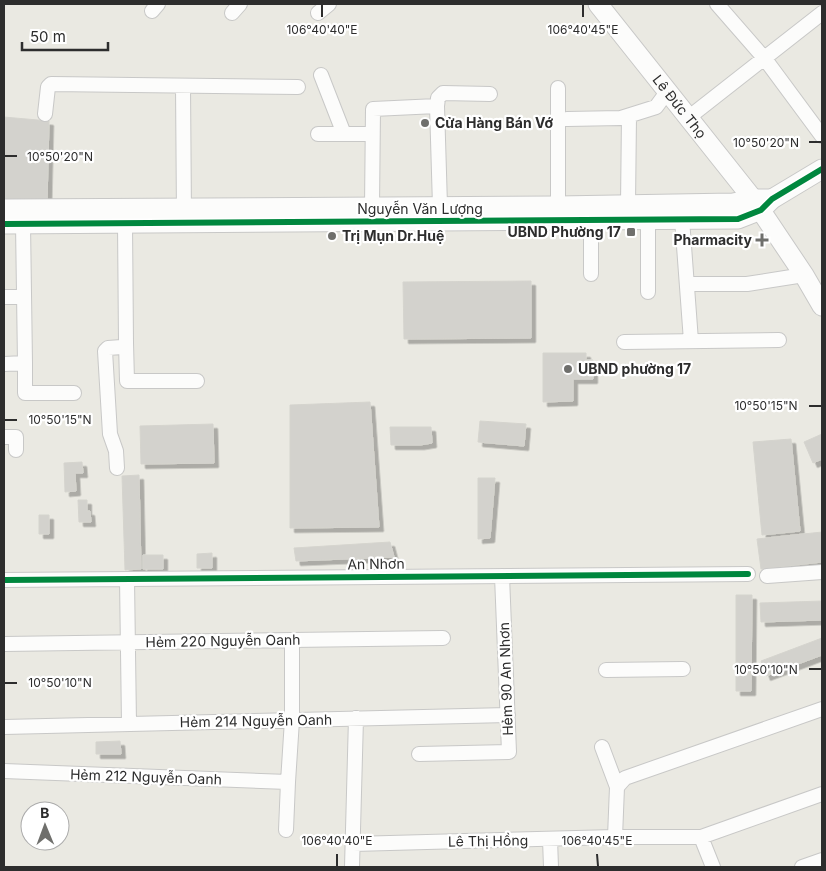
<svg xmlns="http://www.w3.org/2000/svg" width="826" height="871" viewBox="0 0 826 871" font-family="Inter,sans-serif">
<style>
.building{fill:#d3d2cd;stroke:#d5d4ce;filter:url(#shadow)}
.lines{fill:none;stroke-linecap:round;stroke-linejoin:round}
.street-casing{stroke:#c8c8c7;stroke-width:16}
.secondary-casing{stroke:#c8c8c7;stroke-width:21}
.street{stroke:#fcfcfb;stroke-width:14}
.secondary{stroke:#fcfcfb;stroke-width:19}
.cycleway-casing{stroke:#fff;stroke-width:9}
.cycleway{stroke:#00873e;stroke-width:6}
.ticks{fill:none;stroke:#2d2d2d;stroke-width:2}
.poi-dot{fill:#6f6f6c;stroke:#fff;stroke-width:2}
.labels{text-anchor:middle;stroke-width:4.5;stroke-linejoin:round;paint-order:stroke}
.street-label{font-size:14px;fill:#2d2d2d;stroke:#fff}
.poi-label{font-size:14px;font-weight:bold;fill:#2d2d2d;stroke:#fff;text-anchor:start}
.ticks-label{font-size:12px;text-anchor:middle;fill:#2d2d2d;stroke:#fff;stroke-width:4.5;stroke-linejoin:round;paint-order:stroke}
</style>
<defs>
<filter id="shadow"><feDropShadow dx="4.5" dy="4.5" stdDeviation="0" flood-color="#0004"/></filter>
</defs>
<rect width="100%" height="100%" fill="#eae9e2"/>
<path class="building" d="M4,117L49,121L47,203H4Z
M531,281V338L404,339L403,282Z
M543,353H586V360H593V379H573V401L543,402Z
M370,402L379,527L290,528V405Z
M480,421L526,424L524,446L478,442Z
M213,424L214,463L141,464L140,426Z
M390,427H431L432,443L420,445H391Z
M822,434V459L813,463L804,442Z
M791,439L800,531L762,535L753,442Z
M82,462L83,473H75L76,491L65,492L64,463Z
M139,475L141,569L125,570L122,476Z
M478,478H495L490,538L478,539Z
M78,500H87V511H90L91,522H79Z
M39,515H49V534H39Z
M822,532V562L761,569L757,539Z
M390,542L394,557L296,561L294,548Z
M212,553V568H197V554Z
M143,555H163V569H143Z
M736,595H752L751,691H736Z
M822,601V620L761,622L760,603Z
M822,638V655L766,676L761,661Z
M120,741L121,754H96V742Z"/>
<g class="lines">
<defs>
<path id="street" d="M717,4L765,59L822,136
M152,11L158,4
M232,13L240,4
M318,13L329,4
M321,75L344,134
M183,86L184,217
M45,114L48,87L51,84L298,87
M688,118L822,13
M567,119L621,118L656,107L667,92
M318,134H372
M628,204L629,116
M440,206L437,106L438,98L443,93L490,94
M558,206V88
M372,207L373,109L437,106
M682,219L691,341
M591,220V274
M23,224L25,363
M687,284H747L804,275
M648,292V220
M4,297H24
M624,342L779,340
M126,343L127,381H197
M4,364L25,363V393H74
M4,437H16V450
M117,468L116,451L110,434L105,351L108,348L122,347L126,343L125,223
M767,576L822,572
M127,579L129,724
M4,580L748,574
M4,644L443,638
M606,670L683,669
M4,727L508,715
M602,747L617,787
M419,754L509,752L502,576
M4,771L288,782
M286,830L288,782L292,720V640
M615,837H701L822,794
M701,837L713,867
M550,839L551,867
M353,844L615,837L617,787L625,778L822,709
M352,867L356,718
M802,867L822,860"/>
<g id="secondary">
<path id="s1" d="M598,4L753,199L804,275L822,306"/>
<path d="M4,209L558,206L733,203L753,199H772"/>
<path d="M4,224L738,219L761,210L772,199L822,169"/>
</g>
</defs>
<use href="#street" class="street-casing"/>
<use href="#secondary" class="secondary-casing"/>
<use href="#street" class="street"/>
<use href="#secondary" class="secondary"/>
<defs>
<path id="cycleway" d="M4,224L738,219L761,210L772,199L822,169
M4,580L748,574"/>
</defs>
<use href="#cycleway" class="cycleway-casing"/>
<use href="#cycleway" class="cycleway"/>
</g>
<path class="ticks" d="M322,5V17M583,5V17M809,142H821M5,156H17M809,406H821M5,420H17M809,669H821M5,683H17M337,854V866M597,854L598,866"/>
<g class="poi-dot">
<circle cx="425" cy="123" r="5"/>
<rect x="626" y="227" width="10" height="10" rx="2.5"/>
<circle cx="332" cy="236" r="5"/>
<path d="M759.5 232.5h5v5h5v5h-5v5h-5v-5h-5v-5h5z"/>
<circle cx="568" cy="369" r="5"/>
</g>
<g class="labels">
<g class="street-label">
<text dy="5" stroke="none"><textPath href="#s1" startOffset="131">Lê Đức Thọ</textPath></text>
<text x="420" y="214">Nguyễn Văn Lượng</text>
<text transform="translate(376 564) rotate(-1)" y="5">An Nhơn</text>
<text transform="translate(223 641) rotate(-1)" y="5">Hẻm 220 Nguyễn Oanh</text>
<text transform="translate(506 679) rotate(-92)" y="5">Hẻm 90 An Nhơn</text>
<text transform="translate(256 721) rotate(-1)" y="5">Hẻm 214 Nguyễn Oanh</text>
<text transform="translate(146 777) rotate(2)" y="5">Hẻm 212 Nguyễn Oanh</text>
<text transform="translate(488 841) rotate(-1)" y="5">Lê Thị Hồng</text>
</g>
<g class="poi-label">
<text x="435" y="128">Cửa Hàng Bán Vớ</text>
<text x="621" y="237" text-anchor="end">UBND Phường 17</text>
<text x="342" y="241">Trị Mụn Dr.Huệ</text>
<text x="752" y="245" text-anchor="end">Pharmacity</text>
<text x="578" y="374">UBND phường 17</text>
</g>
</g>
<g class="ticks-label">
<text x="322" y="34">106°40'40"E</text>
<text x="583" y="34">106°40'45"E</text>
<text x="766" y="147">10°50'20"N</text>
<text x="60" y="161">10°50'20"N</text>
<text x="766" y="410">10°50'15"N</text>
<text x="60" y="424">10°50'15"N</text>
<text x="766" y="674">10°50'10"N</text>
<text x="60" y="687">10°50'10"N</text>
<text x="337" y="845">106°40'40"E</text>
<text x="597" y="845">106°40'45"E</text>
</g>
<rect width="826" height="871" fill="none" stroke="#2d2d2d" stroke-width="10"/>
<g transform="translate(45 826) rotate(359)"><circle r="24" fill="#ffffff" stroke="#ababab"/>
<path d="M0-4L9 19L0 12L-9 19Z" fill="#6f6f6c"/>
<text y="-8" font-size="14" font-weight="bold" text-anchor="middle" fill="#2d2d2d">B</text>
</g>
<path d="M22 42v8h86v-8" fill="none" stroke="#2d2d2d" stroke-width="2.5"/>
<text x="30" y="42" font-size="15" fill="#2d2d2d" stroke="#ffffff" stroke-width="4" paint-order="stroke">50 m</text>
</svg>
